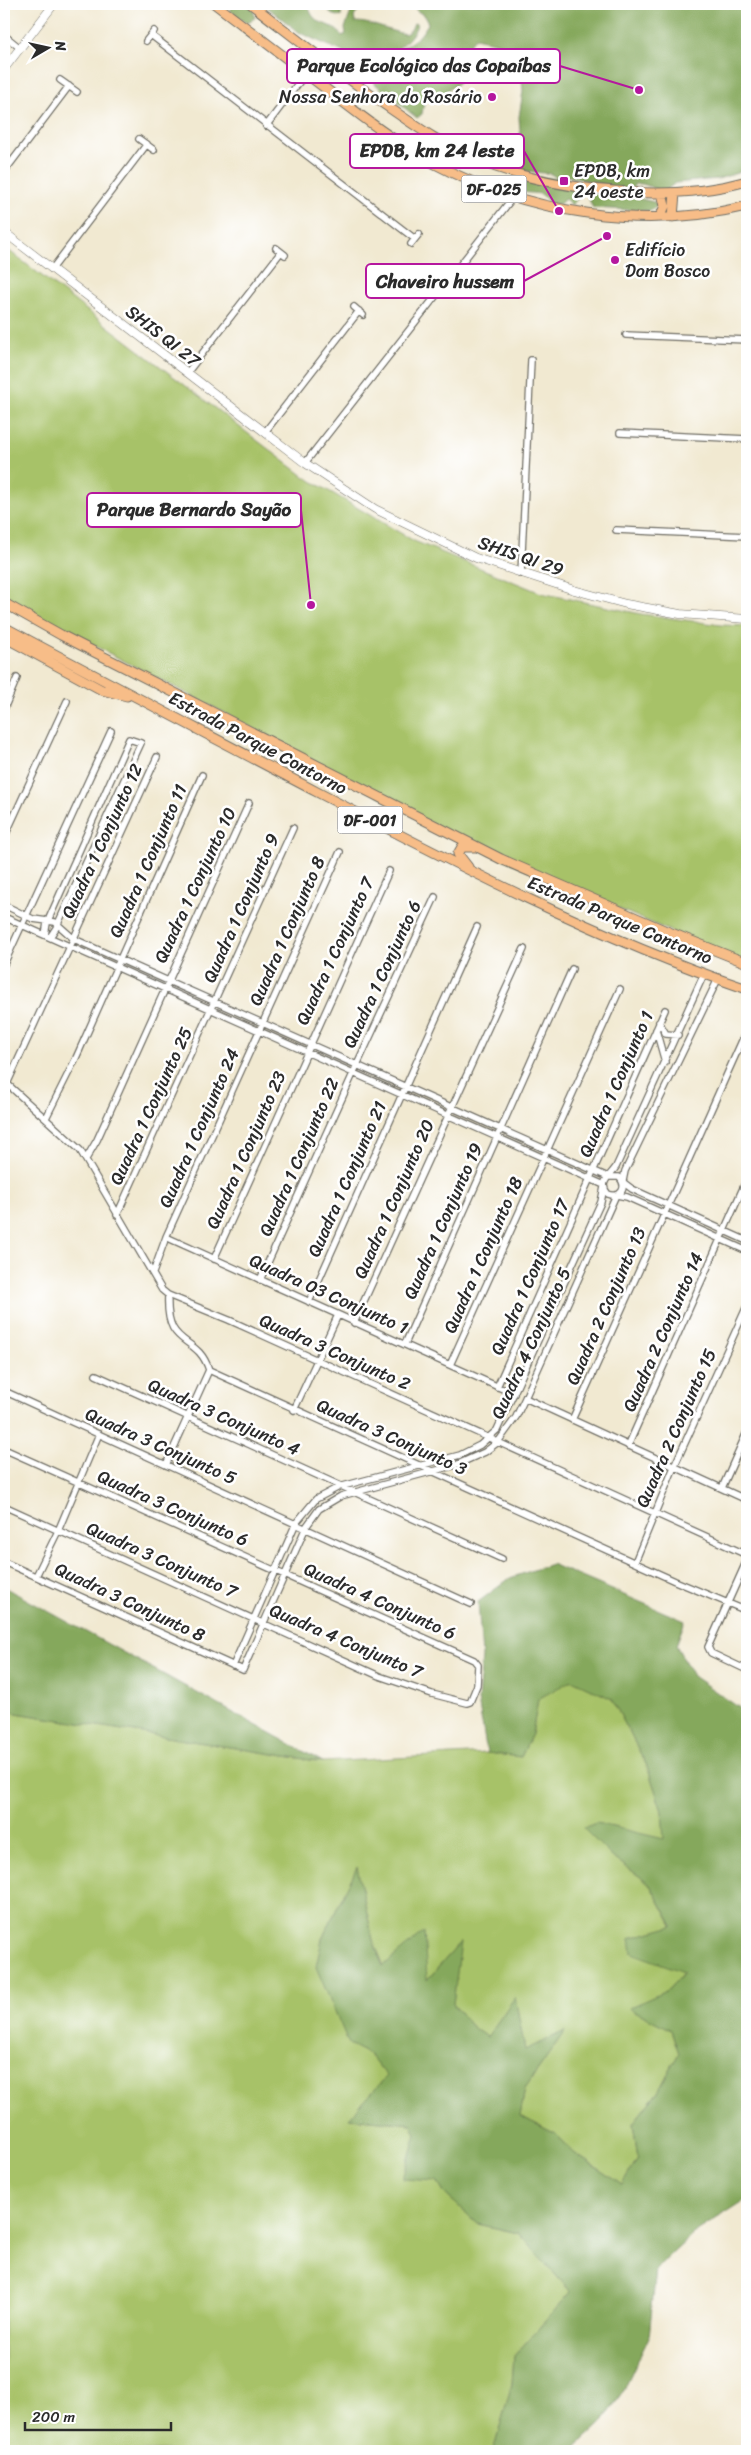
<svg xmlns="http://www.w3.org/2000/svg" width="751" height="2455" viewBox="0 0 751 2455" font-family="Sriracha,sans-serif">
<style>
.green{fill:#a7c268;stroke:#69764a}
.forest{fill:#85a85c;stroke:#586a44}
.lines{fill:none;stroke-linecap:round;stroke-linejoin:round}
.minor-casing{stroke:#706e65;stroke-width:8}
.tertiary-casing{stroke:#706e65;stroke-width:9}
.primary-casing{stroke:#706e65;stroke-width:11}
.minor{stroke:#fff;stroke-width:5.5}
.tertiary{stroke:#fff;stroke-width:8}
.primary{stroke:#f7bd88;stroke-width:9}
.poi-dot{fill:#b5179e;stroke:#fff;stroke-width:2}
.labels{text-anchor:middle;stroke-width:5;stroke-linejoin:round;paint-order:stroke}
.shield{fill:#fff;stroke:#6b6b6b;stroke-width:1}
.shield-label{font-size:16px;font-weight:bold;fill:#2b2b2b}
.poi-label{font-size:18px;fill:#2b2b2b;stroke:#fff;text-anchor:start}
.street-label{font-size:18px;fill:#2b2b2b;stroke:#fff}
.leader{fill:none;stroke:#b5179e;stroke-width:2}
.callout-dot{fill:#b5179e;stroke:#fff;stroke-width:2}
.callout{fill:#fff;stroke:#b5179e;stroke-width:2}
.callout-label{font-size:19px;text-anchor:middle;font-weight:bold;fill:#2b2b2b}
</style>
<rect width="100%" height="100%" fill="#fff"/>
<filter id="ink" filterUnits="userSpaceOnUse"><feTurbulence type="fractalNoise" baseFrequency=".02" numOctaves="2"/><feDisplacementMap in="SourceGraphic" scale="10" xChannelSelector="R" yChannelSelector="G"/><feConvolveMatrix kernelMatrix="1 2 1 2 8 2 1 2 1" color-interpolation-filters="sRGB"/></filter>
<filter id="wash" filterUnits="userSpaceOnUse"><feTurbulence type="fractalNoise" baseFrequency=".0096" numOctaves="4" result="noise"/><feDisplacementMap in="SourceGraphic" scale="20" xChannelSelector="R" yChannelSelector="G"/><feGaussianBlur stdDeviation="1.12" result="paint"/><feColorMatrix in="noise" values="0 0 0 0 0 0 0 0 0 0 0 0 0 0 0 0 0 1.4 0 .05"/><feComposite in="paint" operator="in"/></filter>
<g filter="url(#wash)">
<rect width="100%" height="100%" fill="#f1e9d1"/>
<path class="green" d="M4,247L305,477L414,541L541,593L641,614L721,625L747,626V964L470,845L221,711L4,599Z
M571,1679L612,1699L647,1766L662,1811L665,1840L596,1823L611,1856L649,1883L673,1927L630,1938L684,1971L670,1989L630,2008L671,2030L679,2053L658,2092L633,2123L638,2158L622,2185L574,2153L556,2134L520,2116L525,2088L564,2032L525,2051L515,1998L487,2037L473,2028L453,2004L460,1943L426,1981L384,1966L373,1940L357,1868L322,1939L349,2044L370,2055L387,2076L350,2118L412,2124L437,2181L444,2193L478,2224L518,2233L571,2292L514,2356L512,2384L493,2451H4V1711L323,1762L487,1753L521,1757L532,1734L538,1699Z"/>
<path class="forest" d="M230,4H252L255,18L246,23L230,11Z
M263,4H308C313,29 330,19 342,36L346,34L345,28L354,4L361,6L354,17L355,22C372,22 388,31 405,34L411,30L414,23L417,24C413,43 383,57 370,73L352,74L343,52L300,33Z
M326,4H342L341,17L331,14Z
M414,4H747V170L718,179L675,183L664,192C653,190 646,182 635,184L631,190L633,197L658,203L655,208L648,211L593,208L589,199C595,190 603,189 613,187L568,176L565,177L566,180L578,198L572,205L565,199L560,204H551L541,194C527,192 518,194 505,186L519,175L558,179L551,174L518,170L504,164L502,156L505,152L517,151L521,146L519,117L523,91L519,49L516,50L508,63L505,62L499,43L475,38L466,49L471,53C473,82 446,91 424,102L422,114L417,118L374,83C370,62 405,48 418,37C422,34 425,28 428,24L426,17L416,10Z
M551,1564L685,1621L676,1645L693,1676L747,1713V2199L694,2233L656,2269L649,2337L625,2388L601,2424L572,2451H493L512,2384L514,2356L571,2292L518,2233L478,2224L444,2193L437,2181L403,2179L416,2134L412,2124L349,2118L387,2076L370,2055L349,2044L316,1967L322,1939L357,1867L373,1940L383,1966L424,1932L427,1980L461,1942L453,2004L473,2028L487,2037L515,1997L525,2050L565,2031L525,2088L520,2116L556,2134L574,2153L622,2185L638,2158L633,2123L658,2092L679,2053L671,2030L629,2008L670,1989L684,1972L632,1953L630,1938L673,1926L649,1883L611,1856L583,1828L596,1823L664,1839L662,1811L647,1766L612,1699L572,1680L538,1699L532,1734L521,1757L487,1753L478,1700L482,1656L478,1602L510,1578Z
M4,1587L323,1762L4,1711Z"/>
</g>
<g filter="url(#ink)">
<g class="lines">
<defs>
<path id="minor" d="M4,35L20,48
M151,35L415,239
M146,41L154,31
M60,80L77,92
M266,126L306,73
M139,139L154,150
M4,172L69,86
M411,244L419,234
M276,248L285,255
M52,269L147,144
M354,307L363,315
M626,335L747,340
M187,373L281,252
M265,432L359,311
M620,433L747,439
M305,463L514,196
M616,530L747,536
M521,574L531,360
M4,709L17,678
M4,838L67,701
M4,905L33,919L55,922L74,939L608,1177
M4,917L604,1185
M45,935L47,923L129,739L141,743L56,928L50,937
M4,964L111,731
M659,1022L666,1034L678,1035
M656,1030L665,1062
M4,1081L80,1150L162,1290L168,1295L229,1320L747,1555
M7,1084L157,757
M46,1118L76,1058L202,775
M86,1159L97,1140L249,803
M609,1177H619C628,1187 621,1199 608,1194C598,1183 610,1176 616,1167L704,974
M623,1181L625,1171L718,979
M624,1183L632,1189L747,1241
M617,1195L627,1197L747,1251
M117,1215L293,828
M166,1237L514,1394
M214,1259L389,871
M153,1273L166,1237L340,852
M260,1280L357,1065L435,897
M309,1302L477,927
M354,1323L524,949
M405,1344L572,969
M450,1365L620,989
M209,1370L675,1581L747,1611
M96,1375L502,1559
M497,1387L665,1010
M4,1391L471,1604
M525,1398L747,1500
M294,1410L338,1315
M572,1420L745,1034
M628,1446L747,1179
M4,1449L474,1660L478,1665L477,1685L470,1702L467,1703L432,1694L379,1676L4,1506
M166,1465L209,1370C197,1332 165,1351 168,1295
M722,1488L747,1432
M747,1560L708,1647L711,1653L747,1670
M4,1562L243,1670L306,1527L319,1509L341,1496L456,1465L485,1452L498,1442L516,1417L525,1398L616,1195
M635,1562L674,1467L747,1306
M36,1576L58,1531L99,1434
M233,1666L296,1523L316,1499L339,1487L460,1455L480,1445L497,1430L601,1202L604,1187"/>
<path id="tertiary" d="M4,69L54,4
M4,232L305,463L375,509L476,558L574,590L626,604L680,614L747,619"/>
<path id="primary" d="M215,4C249,30 283,55 317,82C355,111 393,142 435,164C529,214 644,231 747,206
M251,4C298,40 345,78 394,111C420,129 446,147 475,159C520,178 567,187 615,191C659,195 705,193 747,181
M435,164C426,154 434,147 444,143
M660,217L665,206L662,193
M673,217L675,193
M4,603L61,635L501,859L664,930L747,963
M4,627C108,683 213,737 317,792C457,865 597,938 747,989
M4,637L102,690L127,696
M468,867L458,854L462,847H476"/>
</defs>
<use href="#minor" class="minor-casing"/>
<use href="#tertiary" class="tertiary-casing"/>
<use href="#primary" class="primary-casing"/>
<use href="#minor" class="minor"/>
<use href="#tertiary" class="tertiary"/>
<use href="#primary" class="primary"/>
</g>
</g>
<g class="poi-dot">
<circle cx="492" cy="97" r="5"/>
<rect x="559" y="176" width="10" height="10" rx="2.5"/>
<circle cx="615" cy="260" r="5"/>
</g>
<g class="labels">
<g class="shield">
<rect x="461.5" y="175.5" width="65" height="27" rx="4"/>
<rect x="337.5" y="806.5" width="65" height="27" rx="4"/>
</g>
<g class="shield-label">
<text x="494" y="195">DF-025</text>
<text x="370" y="826">DF-001</text>
</g>
<g class="poi-label">
<text x="482" y="103" text-anchor="end">Nossa Senhora do Rosário</text>
<text x="574" y="177">EPDB, km<tspan x="574" dy="21">24 oeste</tspan></text>
<text x="625" y="256">Edifício<tspan x="625" dy="21">Dom Bosco</tspan></text>
</g>
<g class="street-label">
<text transform="translate(163 336) rotate(38)" y="6">SHIS QI 27</text>
<text transform="translate(521 556) rotate(19)" y="6">SHIS QI 29</text>
<text transform="translate(258 743) rotate(28)" y="6">Estrada Parque Contorno</text>
<text transform="translate(102 841) rotate(-65)" y="6">Quadra 1 Conjunto 12</text>
<text transform="translate(148 861) rotate(-66)" y="6">Quadra 1 Conjunto 11</text>
<text transform="translate(195 885) rotate(-65)" y="6">Quadra 1 Conjunto 10</text>
<text transform="translate(241 908) rotate(-66)" y="6">Quadra 1 Conjunto 9</text>
<text transform="translate(620 920) rotate(23)" y="6">Estrada Parque Contorno</text>
<text transform="translate(287 931) rotate(-66)" y="6">Quadra 1 Conjunto 8</text>
<text transform="translate(335 951) rotate(-65)" y="6">Quadra 1 Conjunto 7</text>
<text transform="translate(382 974) rotate(-65)" y="6">Quadra 1 Conjunto 6</text>
<text transform="translate(616 1084) rotate(-66)" y="6">Quadra 1 Conjunto 1</text>
<text transform="translate(151 1106) rotate(-65)" y="6">Quadra 1 Conjunto 25</text>
<text transform="translate(199 1128) rotate(-66)" y="6">Quadra 1 Conjunto 24</text>
<text transform="translate(246 1150) rotate(-66)" y="6">Quadra 1 Conjunto 23</text>
<text transform="translate(299 1157) rotate(-66)" y="6">Quadra 1 Conjunto 22</text>
<text transform="translate(347 1179) rotate(-66)" y="6">Quadra 1 Conjunto 21</text>
<text transform="translate(394 1199) rotate(-66)" y="6">Quadra 1 Conjunto 20</text>
<text transform="translate(443 1221) rotate(-66)" y="6">Quadra 1 Conjunto 19</text>
<text transform="translate(483 1255) rotate(-66)" y="6">Quadra 1 Conjunto 18</text>
<text transform="translate(530 1277) rotate(-66)" y="6">Quadra 1 Conjunto 17</text>
<text transform="translate(329 1294) rotate(24)" y="6">Quadra 03 Conjunto 1</text>
<text transform="translate(606 1306) rotate(-66)" y="6">Quadra 2 Conjunto 13</text>
<text transform="translate(663 1332) rotate(-66)" y="6">Quadra 2 Conjunto 14</text>
<text transform="translate(531 1343) rotate(-65)" y="6">Quadra 4 Conjunto 5</text>
<text transform="translate(335 1352) rotate(24)" y="6">Quadra 3 Conjunto 2</text>
<text transform="translate(224 1417) rotate(24)" y="6">Quadra 3 Conjunto 4</text>
<text transform="translate(676 1428) rotate(-66)" y="6">Quadra 2 Conjunto 15</text>
<text transform="translate(392 1437) rotate(24)" y="6">Quadra 3 Conjunto 3</text>
<text transform="translate(161 1446) rotate(24)" y="6">Quadra 3 Conjunto 5</text>
<text transform="translate(173 1508) rotate(24)" y="6">Quadra 3 Conjunto 6</text>
<text transform="translate(162 1560) rotate(24)" y="6">Quadra 3 Conjunto 7</text>
<text transform="translate(380 1601) rotate(24)" y="6">Quadra 4 Conjunto 6</text>
<text transform="translate(130 1602) rotate(25)" y="6">Quadra 3 Conjunto 8</text>
<text transform="translate(346 1641) rotate(23)" y="6">Quadra 4 Conjunto 7</text>
</g>
</g>
<path class="leader" d="M639 90L560 66M559 211L524 151M607 236L524 281M311 605L301 510"/>
<g class="callout-dot">
<circle cx="639" cy="90" r="5"/>
<circle cx="559" cy="211" r="5"/>
<circle cx="607" cy="236" r="5"/>
<circle cx="311" cy="605" r="5"/>
</g>
<g class="callout">
<rect x="287" y="49" width="273" height="34" rx="5"/>
<rect x="350" y="134" width="174" height="34" rx="5"/>
<rect x="366" y="264" width="158" height="34" rx="5"/>
<rect x="87" y="493" width="214" height="34" rx="5"/>
</g>
<g class="callout-label">
<text x="424" y="72">Parque Ecológico das Copaíbas</text>
<text x="437" y="157">EPDB, km 24 leste</text>
<text x="445" y="288">Chaveiro hussem</text>
<text x="194" y="516">Parque Bernardo Sayão</text>
</g>
<rect width="751" height="2455" fill="none" stroke="#fff" stroke-width="20"/>
<g transform="translate(48 48) rotate(81)" stroke="#ffffff" stroke-width="4" paint-order="stroke">
<path d="M0-4L9 19L0 12L-9 19Z" fill="#2b2b2b"/>
<text y="-8" font-size="14" font-weight="bold" text-anchor="middle" fill="#2b2b2b">N</text>
</g>
<path d="M25 2422v8h146v-8" fill="none" stroke="#2b2b2b" stroke-width="2.5"/>
<text x="32" y="2422" font-size="15" fill="#2b2b2b" stroke="#ffffff" stroke-width="4" paint-order="stroke">200 m</text>
</svg>
